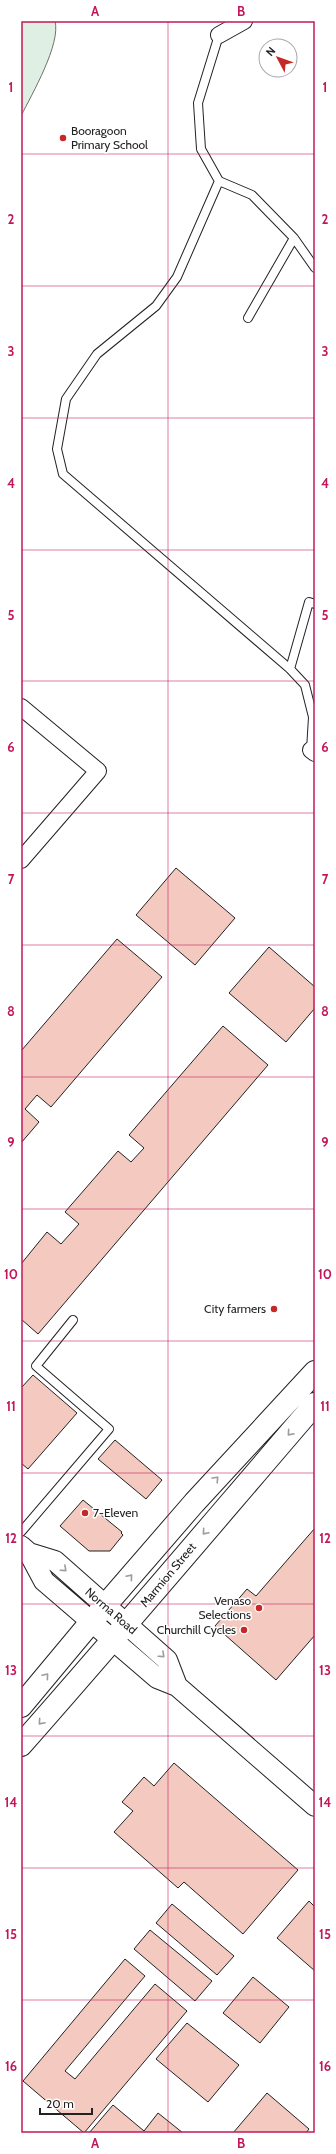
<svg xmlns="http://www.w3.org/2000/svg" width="336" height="2154" viewBox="0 0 336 2154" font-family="Cabin,sans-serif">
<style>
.green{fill:#e0efe3;stroke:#6f6f6f}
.building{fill:#f3c9c0;stroke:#222}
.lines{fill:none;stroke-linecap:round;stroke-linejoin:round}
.service-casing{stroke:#222;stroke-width:10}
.minor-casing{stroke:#222;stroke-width:18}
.tertiary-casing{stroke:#222;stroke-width:22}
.primary-casing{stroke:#222;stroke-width:24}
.service{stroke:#fff;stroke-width:8}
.minor{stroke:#fff;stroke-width:16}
.tertiary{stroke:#fff;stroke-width:20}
.primary{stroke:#fff;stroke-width:22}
.oneway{stroke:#9c9c9c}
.grid{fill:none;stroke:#c2185b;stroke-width:1;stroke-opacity:0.55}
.poi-dot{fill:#c62828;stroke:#fff;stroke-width:1.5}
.labels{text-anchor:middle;stroke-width:3;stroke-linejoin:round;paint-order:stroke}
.poi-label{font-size:12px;fill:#222;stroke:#fff;text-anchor:end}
.street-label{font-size:12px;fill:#222;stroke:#fff}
.neatline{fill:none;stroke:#c2185b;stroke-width:1.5}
.grid-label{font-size:13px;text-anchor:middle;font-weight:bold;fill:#c2185b}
</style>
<rect width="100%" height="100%" fill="#fff"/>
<path class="green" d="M21,21H55C61,44 32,94 21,116Z"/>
<path class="building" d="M176,868L235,918L195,965L136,915Z
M117,939L162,977L51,1107L37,1095L25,1109L39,1122L21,1143V1051Z
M269,947L315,987V1008L286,1042L229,993Z
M223,1026L268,1065L38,1334L21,1319V1264L47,1232L61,1244L79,1224L65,1212L118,1151L131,1162L144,1148L129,1135Z
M33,1375L77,1413L28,1469L21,1463V1388Z
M115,1440L162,1480L146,1499L98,1459Z
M83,1500L122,1532L121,1533L123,1535L110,1551H89L60,1526Z
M315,1528V1635L276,1680L215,1626L247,1589L256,1596Z
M174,1763L298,1870L243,1934L184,1882L178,1888L114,1832L133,1811L122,1802L144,1777L154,1786Z
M309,1901L315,1907V1971L277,1938Z
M172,1904L234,1956L217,1975L156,1923Z
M150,1930L212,1981L195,2001L134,1949Z
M125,1959L145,1976L65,2071L75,2079L155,1984L187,2011L84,2133L23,2081Z
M253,1977L289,2007L260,2043L223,2013Z
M187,2023L239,2065L208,2102L156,2059Z
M267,2093L309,2129L306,2133H233Z
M113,2105L144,2131L158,2113L183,2133H89Z"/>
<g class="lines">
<defs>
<path id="service" d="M219,35L198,103L201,149L219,181L177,277L156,306L97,354L66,399L57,449L63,474L290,669L305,685L313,717L311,750
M219,181L252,195L294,238L315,268
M248,318L294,238
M290,669L309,602L315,604
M21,1532L109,1429L36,1366L73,1320"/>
<path id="minor" d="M219,35L244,21
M21,707L98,771L21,860
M311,750L315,753"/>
<path id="tertiary" d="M21,1546L29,1553L44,1581L157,1678L177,1686L315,1806
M29,1553L55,1561L167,1660L177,1686"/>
<path id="primary" d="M21,1706L91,1622L194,1503L315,1372
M21,1745C120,1633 217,1518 315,1404"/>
</defs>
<use href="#service" class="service-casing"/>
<use href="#minor" class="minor-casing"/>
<use href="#tertiary" class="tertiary-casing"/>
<use href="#primary" class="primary-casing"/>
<use href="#service" class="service"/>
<use href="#minor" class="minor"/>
<use href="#tertiary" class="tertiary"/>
<use href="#primary" class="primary"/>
</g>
<defs><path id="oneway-chevron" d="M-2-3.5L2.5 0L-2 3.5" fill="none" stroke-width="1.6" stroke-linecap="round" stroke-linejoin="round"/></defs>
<g class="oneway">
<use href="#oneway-chevron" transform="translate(290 1433) rotate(131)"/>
<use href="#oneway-chevron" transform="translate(216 1479) rotate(-47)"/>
<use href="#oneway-chevron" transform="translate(205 1532) rotate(131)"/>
<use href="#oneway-chevron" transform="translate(64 1569) rotate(42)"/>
<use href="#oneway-chevron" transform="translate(130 1577) rotate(-49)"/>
<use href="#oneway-chevron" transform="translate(162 1655) rotate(42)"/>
<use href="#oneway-chevron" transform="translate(46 1676) rotate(-50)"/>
<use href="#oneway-chevron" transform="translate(41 1722) rotate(131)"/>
</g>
<path class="grid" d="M168,21V2133M21,154H315M21,286H315M21,418H315M21,550H315M21,681H315M21,813H315M21,945H315M21,1077H315M21,1209H315M21,1341H315M21,1473H315M21,1604H315M21,1736H315M21,1868H315M21,2000H315"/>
<g class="poi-dot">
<circle cx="63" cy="138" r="4"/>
<circle cx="274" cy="1309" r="4"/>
<circle cx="85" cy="1513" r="4"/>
<circle cx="259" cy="1608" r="4"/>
<circle cx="244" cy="1630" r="4"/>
</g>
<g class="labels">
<g class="poi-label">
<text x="71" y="135" text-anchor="start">Booragoon<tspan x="71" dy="14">Primary School</tspan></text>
<text x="266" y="1313">City farmers</text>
<text x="93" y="1517" text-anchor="start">7-Eleven</text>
<text x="251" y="1605">Venaso<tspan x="251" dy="14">Selections</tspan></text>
<text x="236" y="1634">Churchill Cycles</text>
</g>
<g class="street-label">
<text transform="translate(168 1575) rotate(-50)" y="4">Marmion Street</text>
<text transform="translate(111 1611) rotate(41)" y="4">Norma Road</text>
</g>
</g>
<rect width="336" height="2154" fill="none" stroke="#ffffff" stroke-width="44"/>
<g transform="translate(278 58) rotate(311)"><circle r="19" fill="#ffffff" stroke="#a7a7a7"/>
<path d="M0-3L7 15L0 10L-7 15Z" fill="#c62828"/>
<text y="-6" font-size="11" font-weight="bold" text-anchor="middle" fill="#222222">N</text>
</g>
<path d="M40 2108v6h52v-6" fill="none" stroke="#222222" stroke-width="2"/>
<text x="46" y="2108" font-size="12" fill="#222222" stroke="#ffffff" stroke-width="3" paint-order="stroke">20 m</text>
<rect x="22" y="22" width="292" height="2110" class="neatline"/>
<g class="grid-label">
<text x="95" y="16">A</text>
<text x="241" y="16">B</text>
<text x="11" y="92">1</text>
<text x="325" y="92">1</text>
<text x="11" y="224">2</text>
<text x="325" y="224">2</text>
<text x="11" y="356">3</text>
<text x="325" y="356">3</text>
<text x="11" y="488">4</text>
<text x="325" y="488">4</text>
<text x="11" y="620">5</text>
<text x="325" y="620">5</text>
<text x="11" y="752">6</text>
<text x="325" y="752">6</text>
<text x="11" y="884">7</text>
<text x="325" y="884">7</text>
<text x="11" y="1016">8</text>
<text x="325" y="1016">8</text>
<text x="11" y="1147">9</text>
<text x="325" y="1147">9</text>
<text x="11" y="1279">10</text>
<text x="325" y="1279">10</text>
<text x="11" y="1411">11</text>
<text x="325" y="1411">11</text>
<text x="11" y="1543">12</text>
<text x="325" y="1543">12</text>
<text x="11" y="1675">13</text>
<text x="325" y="1675">13</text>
<text x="11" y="1807">14</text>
<text x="325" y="1807">14</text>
<text x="11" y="1939">15</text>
<text x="325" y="1939">15</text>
<text x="11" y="2071">16</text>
<text x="325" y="2071">16</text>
<text x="95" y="2148">A</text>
<text x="241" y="2148">B</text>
</g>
</svg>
